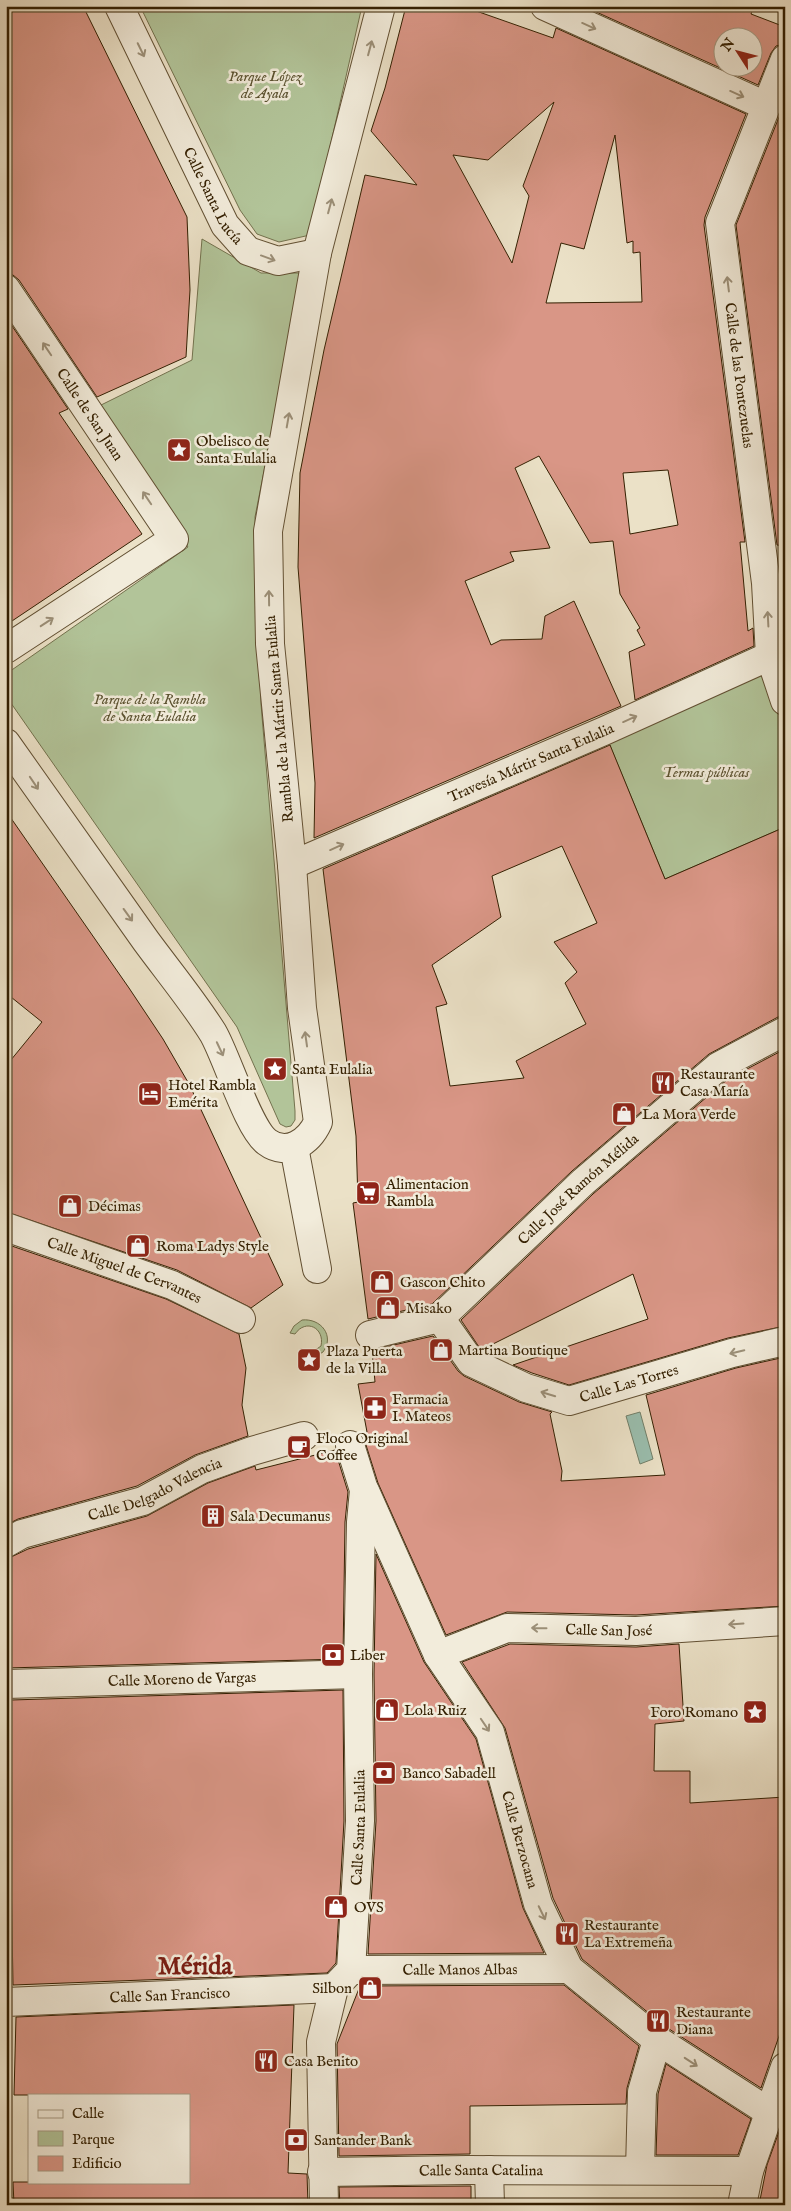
<svg xmlns="http://www.w3.org/2000/svg" width="791" height="2211" viewBox="0 0 791 2211" font-family="'IM FELL English',serif">
<style>
.green{fill:#b2c499;stroke:#73724e}
.water{fill:#9abeae;stroke:#717f69}
.building{fill:#d99686;stroke:#342002;fill-rule:evenodd}
.lines{fill:none;stroke-linecap:round;stroke-linejoin:round}
.minor-casing{stroke:#625033;stroke-width:30}
.minor{stroke:#f2ecdb;stroke-width:28}
.oneway{stroke:#9c9079}
.labels{text-anchor:middle;stroke-width:5;stroke-linejoin:round;paint-order:stroke}
.park-label{font-size:15px;font-style:italic;fill:#5a512f;stroke:#f2ecdb}
.street-label{font-size:15px;fill:#342002;stroke:#f2ecdb}
.poi-label{font-size:15px;fill:#342002;stroke:#f2ecdb;text-anchor:start}
.town-label{font-size:25px;font-weight:bold;fill:#7a1f14;stroke:#f2ecdb}
</style>
<rect width="100%" height="100%" fill="#ebe1c7"/>
<filter id="stains"><feTurbulence type="fractalNoise" baseFrequency=".004" numOctaves="4"/><feColorMatrix values="0 0 0 0 .2 0 0 0 0 .09 0 0 0 0 .02 0 0 0 .5 -.17"/></filter>
<radialGradient id="worn" r=".72"><stop offset=".6" stop-color="#630" stop-opacity="0"/><stop offset="1" stop-color="#630" stop-opacity=".3"/></radialGradient>
<path class="green" d="M140,6H362L310,235L279,242L257,234L240,210Z
M202,239L261,273H303L255,517L261,704L295,1111V1120L291,1126L286,1127L280,1124L237,1027L6,696V674L188,547L95,408L192,360Z
M770,656L785,701V827L665,879L604,731Z
M302,1320C321,1318 335,1336 323,1352L311,1359V1353L321,1346C325,1328 306,1318 295,1334L290,1333L294,1326Z"/>
<path class="water" d="M640,1412L653,1459L640,1464L626,1416Z"/>
<path class="building" d="M6,6H83L187,217L190,290L186,357L97,397L19,280L13,275L6,274Z
M406,6H462L553,38L556,28L746,114L705,217L704,225L745,542H740L748,631L753,628L754,646L635,700L629,652L645,645L637,630L640,628L620,594L613,541L590,543L539,456L515,468L550,548L510,552L514,561L465,581L491,645L501,640L542,639L545,616L574,601L621,706L314,838L315,783L298,567L300,473L324,350L365,175L417,185L371,131L385,88ZM554,102L523,186L529,196L512,263L453,155L488,160ZM615,135L627,243L633,241V253L640,252L642,302L546,303L561,243L584,249ZM668,470L678,525L630,534L623,473Z
M583,6H754L751,14L785,27V44L776,46L771,53L758,85ZM724,38H754V68H724Z
M785,102V546L777,545L736,225Z
M6,317L68,409L59,413L142,534L6,625Z
M610,745L665,879L785,827V1016L778,1017L709,1054L572,1171L432,1304L368,1319L353,1203L358,1202L356,1136L323,869ZM562,846L597,923L554,942L577,972L565,983L586,1024L516,1061L524,1078L450,1086L436,1007L447,1004L432,965L501,917L492,876Z
M6,811L129,988L163,1039L189,1084L283,1285L251,1308L177,1270L6,1212V1066L42,1022L6,993Z
M785,1049V1326L728,1338L569,1385L532,1373L513,1365L648,1319L633,1274L481,1350L461,1320L593,1194L728,1079Z
M6,1244L166,1299L239,1334L246,1368L242,1405L248,1436L195,1455L137,1486L18,1519L6,1525Z
M433,1336L458,1371L464,1376L519,1402L552,1412L550,1414L562,1471L561,1481L665,1475L646,1395L736,1368L785,1357V1606L636,1615L507,1612L446,1635L378,1483L365,1442L364,1433L367,1432L358,1384L375,1382L372,1350Z
M335,1450L348,1492L345,1522L343,1659L6,1668L9,1558L28,1549L147,1516L208,1483L255,1466L256,1470Z
M376,1554L424,1662L476,1739L523,1908L544,1953L368,1954L376,1821L374,1674Z
M510,1644L636,1647L679,1644L684,1721L655,1724L654,1771H690V1803L785,1797V2019L761,2088L666,2027L582,1959L553,1898L505,1728L462,1662Z
M343,1690L344,1821L336,1963L327,1973L13,1985L9,1757L11,1700Z
M564,1985L639,2046L627,2088L626,2104L470,2106V2154L339,2156L337,2044L360,1986Z
M294,2005L288,2173L307,2174L308,2205H14L13,2182H189V2095H14L16,2017Z
M666,2064L751,2119L738,2155H656L658,2094Z
M785,2115V2205H759L767,2165Z
M471,2186V2205H340L339,2187Z"/>
<g class="lines">
<defs>
<g id="minor">
<path id="s1" d="M119,6L225,225L248,251L278,261L317,253"/>
<path d="M545,6L766,106"/>
<path id="s2" d="M785,59L720,223L766,583L770,656L785,701"/>
<path id="s3" d="M6,289L174,539L6,649"/>
<path d="M6,743C52,809 99,875 146,941C168,971 193,1001 213,1033C227,1057 248,1128 267,1142C287,1157 309,1142 318,1122L302,1008L292,865L270,644L268,531L317,253L381,6"/>
<path id="s4" d="M292,865L604,731L770,656"/>
<path d="M294,1147L317,1269"/>
<path id="s5" d="M6,1227L172,1285L241,1319"/>
<path id="s6" d="M440,1318L471,1362L526,1388L569,1401L732,1353L785,1341"/>
<path id="s7" d="M370,1335L440,1318L583,1182L719,1066L785,1031"/>
<path id="s8" d="M365,1491L438,1655L490,1732L538,1904L569,1969L657,2040L769,2112"/>
<path id="s9" d="M6,1543L22,1534L143,1501L202,1469L252,1451L304,1436"/>
<path id="s10" d="M438,1655L507,1628L636,1631L785,1621"/>
<path id="s11" d="M6,1684L358,1674"/>
<path id="s12" d="M351,1970L569,1969"/>
<path id="s13" d="M6,2002L334,1988"/>
<path d="M489,2170L490,2205"/>
<path d="M640,2170L642,2092L657,2040"/>
<path id="s14" d="M322,2172L468,2170L749,2171"/>
<path id="s15" d="M324,2205L321,2042L334,1988L351,1970L360,1821L358,1674L361,1522L364,1490L350,1445"/>
<path d="M742,2205L749,2171L785,2067"/>
</g>
</defs>
<use href="#minor" class="minor-casing"/>
<use href="#minor" class="minor"/>
</g>
<defs><path id="oneway-shaft" d="M-6 0H5M1.5-3L5.5 0L1.5 3" fill="none" stroke-width="1.6" stroke-linecap="round" stroke-linejoin="round" transform="scale(1.25)"/></defs>
<g class="oneway">
<use href="#oneway-shaft" transform="translate(589 26) rotate(24)"/>
<use href="#oneway-shaft" transform="translate(370 48) rotate(-75)"/>
<use href="#oneway-shaft" transform="translate(141 50) rotate(64)"/>
<use href="#oneway-shaft" transform="translate(737 94) rotate(24)"/>
<use href="#oneway-shaft" transform="translate(330 206) rotate(-75)"/>
<use href="#oneway-shaft" transform="translate(268 258) rotate(20)"/>
<use href="#oneway-shaft" transform="translate(728 284) rotate(-97)"/>
<use href="#oneway-shaft" transform="translate(47 349) rotate(-124)"/>
<use href="#oneway-shaft" transform="translate(288 420) rotate(-80)"/>
<use href="#oneway-shaft" transform="translate(147 498) rotate(-124)"/>
<use href="#oneway-shaft" transform="translate(269 598) rotate(-91)"/>
<use href="#oneway-shaft" transform="translate(768 619) rotate(-93)"/>
<use href="#oneway-shaft" transform="translate(47 622) rotate(-33)"/>
<use href="#oneway-shaft" transform="translate(630 719) rotate(-24)"/>
<use href="#oneway-shaft" transform="translate(34 783) rotate(56)"/>
<use href="#oneway-shaft" transform="translate(337 847) rotate(-24)"/>
<use href="#oneway-shaft" transform="translate(128 915) rotate(54)"/>
<use href="#oneway-shaft" transform="translate(306 1039) rotate(-98)"/>
<use href="#oneway-shaft" transform="translate(220 1049) rotate(65)"/>
<use href="#oneway-shaft" transform="translate(737 1352) rotate(167)"/>
<use href="#oneway-shaft" transform="translate(548 1394) rotate(-163)"/>
<use href="#oneway-shaft" transform="translate(736 1624) rotate(176)"/>
<use href="#oneway-shaft" transform="translate(539 1628) rotate(-179)"/>
<use href="#oneway-shaft" transform="translate(485 1725) rotate(56)"/>
<use href="#oneway-shaft" transform="translate(542 1913) rotate(64)"/>
<use href="#oneway-shaft" transform="translate(691 2062) rotate(33)"/>
</g>
<defs>
<symbol id="sight-square" viewBox="-11 -11 22 22"><rect x="-9" y="-9" width="18" height="18" rx="4" fill="#8f2418" stroke="#f2ecdb"/><path d="M0-6L1.8-2.2L6-1.7L2.9 1.2L3.7 5.4L0 3.3L-3.7 5.4L-2.9 1.2L-6-1.7L-1.8-2.2Z" fill="#fff"/></symbol>
<symbol id="restaurant-square" viewBox="-11 -11 22 22"><rect x="-9" y="-9" width="18" height="18" rx="4" fill="#8f2418" stroke="#f2ecdb"/><path d="M-5-6h1v4h1v-4h1v4h1v-4h1v5L-1.5 .5V6h-2V.5L-5-1ZM5-6V6H3V1.5H1.5Q1.5-4 5-6Z" fill="#fff"/></symbol>
<symbol id="hotel-square" viewBox="-11 -11 22 22"><rect x="-9" y="-9" width="18" height="18" rx="4" fill="#8f2418" stroke="#f2ecdb"/><path d="M-6-4.5h1.5V1H6V5H4.5V3h-9V5H-6ZM-4 0a1.8 1.8 0 1 1 3.6 0ZM.5 0V-2.5h3Q6-2.5 6 0Z" fill="#fff"/></symbol>
<symbol id="shop-square" viewBox="-11 -11 22 22"><rect x="-9" y="-9" width="18" height="18" rx="4" fill="#8f2418" stroke="#f2ecdb"/><path d="M-5-2.5h2.3a2.7 3.5 0 0 1 5.4 0H5L5.5 6h-11ZM-1.5-2.5h3a1.5 2.3 0 0 0-3 0Z" fill="#fff"/></symbol>
<symbol id="supermarket-square" viewBox="-11 -11 22 22"><rect x="-9" y="-9" width="18" height="18" rx="4" fill="#8f2418" stroke="#f2ecdb"/><path d="M-6-5.5h2.5l.6 2H6L4.5 2H-2.5L-4.4-4H-6ZM-1.5 3.2a1.3 1.3 0 1 0 .1 0ZM3 3.2a1.3 1.3 0 1 0 .1 0Z" fill="#fff"/></symbol>
<symbol id="pharmacy-square" viewBox="-11 -11 22 22"><rect x="-9" y="-9" width="18" height="18" rx="4" fill="#8f2418" stroke="#f2ecdb"/><path d="M-2-6h4v4h4v4h-4v4h-4v-4h-4v-4h4Z" fill="#fff"/></symbol>
<symbol id="cafe-square" viewBox="-11 -11 22 22"><rect x="-9" y="-9" width="18" height="18" rx="4" fill="#8f2418" stroke="#f2ecdb"/><path d="M-5.5-4.5H6V0H3Q3 3.5 0 3.5H-2.5Q-5.5 3.5-5.5 0ZM3-3.2v2h1.7v-2ZM-6 4.5H4V6H-6Z" fill="#fff"/></symbol>
<symbol id="building-square" viewBox="-11 -11 22 22"><rect x="-9" y="-9" width="18" height="18" rx="4" fill="#8f2418" stroke="#f2ecdb"/><path d="M-4-6H4V6H1V3H-1V6H-4ZM-2.5-4.3h1.7v1.8h-1.7ZM.8-4.3h1.7v1.8H.8ZM-2.5-1h1.7V.8h-1.7ZM.8-1h1.7V.8H.8Z" fill="#fff"/></symbol>
<symbol id="bank-square" viewBox="-11 -11 22 22"><rect x="-9" y="-9" width="18" height="18" rx="4" fill="#8f2418" stroke="#f2ecdb"/><path d="M-6-4H6V4H-6ZM0-2.3a2.3 2.3 0 1 0 0 4.6a2.3 2.3 0 1 0 0-4.6Z" fill="#fff"/></symbol>
</defs>
<g fill-rule="evenodd">
<use href="#sight-square" x="165" y="436" width="28" height="28"/>
<use href="#sight-square" x="261" y="1055" width="28" height="28"/>
<use href="#restaurant-square" x="649" y="1069" width="28" height="28"/>
<use href="#hotel-square" x="136" y="1080" width="28" height="28"/>
<use href="#shop-square" x="610" y="1100" width="28" height="28"/>
<use href="#supermarket-square" x="354" y="1179" width="28" height="28"/>
<use href="#shop-square" x="56" y="1192" width="28" height="28"/>
<use href="#shop-square" x="124" y="1232" width="28" height="28"/>
<use href="#shop-square" x="368" y="1268" width="28" height="28"/>
<use href="#shop-square" x="374" y="1294" width="28" height="28"/>
<use href="#shop-square" x="427" y="1336" width="28" height="28"/>
<use href="#sight-square" x="295" y="1346" width="28" height="28"/>
<use href="#pharmacy-square" x="361" y="1394" width="28" height="28"/>
<use href="#cafe-square" x="285" y="1433" width="28" height="28"/>
<use href="#building-square" x="199" y="1502" width="28" height="28"/>
<use href="#bank-square" x="319" y="1641" width="28" height="28"/>
<use href="#shop-square" x="373" y="1696" width="28" height="28"/>
<use href="#sight-square" x="741" y="1698" width="28" height="28"/>
<use href="#bank-square" x="370" y="1759" width="28" height="28"/>
<use href="#shop-square" x="322" y="1893" width="28" height="28"/>
<use href="#restaurant-square" x="553" y="1920" width="28" height="28"/>
<use href="#shop-square" x="356" y="1974" width="28" height="28"/>
<use href="#restaurant-square" x="644" y="2007" width="28" height="28"/>
<use href="#restaurant-square" x="252" y="2047" width="28" height="28"/>
<use href="#bank-square" x="282" y="2126" width="28" height="28"/>
</g>
<g class="labels">
<g class="park-label">
<text x="265" y="81">Parque López<tspan x="265" dy="17">de Ayala</tspan></text>
<text x="150" y="704">Parque de la Rambla<tspan x="150" dy="17">de Santa Eulalia</tspan></text>
<text x="706" y="777">Termas públicas</text>
</g>
<g class="street-label">
<text dy="5" stroke="none"><textPath href="#s1" startOffset="212">Calle Santa Lucía</textPath></text>
<text dy="5" stroke="none"><textPath href="#s2" startOffset="330">Calle de las Pontezuelas</textPath></text>
<text dy="5" stroke="none"><textPath href="#s3" startOffset="151">Calle de San Juan</textPath></text>
<text transform="translate(279 719) rotate(-95)" y="5">Rambla de la Mártir Santa Eulalia</text>
<text dy="5" stroke="none"><textPath href="#s4" startOffset="260">Travesía Mártir Santa Eulalia</textPath></text>
<text dy="5" stroke="none"><textPath href="#s7" startOffset="261">Calle José Ramón Mélida</textPath></text>
<text dy="5" stroke="none"><textPath href="#s5" startOffset="126">Calle Miguel de Cervantes</textPath></text>
<text dy="5" stroke="none"><textPath href="#s6" startOffset="222">Calle Las Torres</textPath></text>
<text dy="5" stroke="none"><textPath href="#s9" startOffset="159">Calle Delgado Valencia</textPath></text>
<text dy="5" stroke="none"><textPath href="#s10" startOffset="176">Calle San José</textPath></text>
<text dy="5" stroke="none"><textPath href="#s11" startOffset="176">Calle Moreno de Vargas</textPath></text>
<text dy="5" stroke="none"><textPath href="#s15" startOffset="386">Calle Santa Eulalia</textPath></text>
<text dy="5" stroke="none"><textPath href="#s8" startOffset="384">Calle Berzocana</textPath></text>
<text dy="5" stroke="none"><textPath href="#s12" startOffset="109">Calle Manos Albas</textPath></text>
<text dy="5" stroke="none"><textPath href="#s13" startOffset="164">Calle San Francisco</textPath></text>
<text dy="5" stroke="none"><textPath href="#s14" startOffset="159">Calle Santa Catalina</textPath></text>
</g>
<g class="poi-label">
<text x="196" y="446">Obelisco de<tspan x="196" dy="17">Santa Eulalia</tspan></text>
<text x="292" y="1074">Santa Eulalia</text>
<text x="680" y="1079">Restaurante<tspan x="680" dy="17">Casa María</tspan></text>
<text x="168" y="1090">Hotel Rambla<tspan x="168" dy="17">Emérita</tspan></text>
<text x="642" y="1119">La Mora Verde</text>
<text x="386" y="1189">Alimentacion<tspan x="386" dy="17">Rambla</tspan></text>
<text x="88" y="1211">Décimas</text>
<text x="156" y="1251">Roma Ladys Style</text>
<text x="400" y="1287">Gascon Chito</text>
<text x="406" y="1313">Misako</text>
<text x="458" y="1355">Martina Boutique</text>
<text x="326" y="1356">Plaza Puerta<tspan x="326" dy="17">de la Villa</tspan></text>
<text x="392" y="1404">Farmacia<tspan x="392" dy="17">I. Mateos</tspan></text>
<text x="316" y="1443">Floco Original<tspan x="316" dy="17">Coffee</tspan></text>
<text x="230" y="1521">Sala Decumanus</text>
<text x="350" y="1660">Liber</text>
<text x="404" y="1715">Lola Ruiz</text>
<text x="738" y="1717" text-anchor="end">Foro Romano</text>
<text x="402" y="1778">Banco Sabadell</text>
<text x="354" y="1912">OVS</text>
<text x="584" y="1930">Restaurante<tspan x="584" dy="17">La Extremeña</tspan></text>
<text x="352" y="1993" text-anchor="end">Silbon</text>
<text x="676" y="2017">Restaurante<tspan x="676" dy="17">Diana</tspan></text>
<text x="284" y="2066">Casa Benito</text>
<text x="314" y="2145">Santander Bank</text>
</g>
<g class="town-label">
<text x="195" y="1974">Mérida</text>
</g>
</g>
<rect width="791" height="2211" fill="none" stroke="#ebe1c7" stroke-width="25"/>
<rect x="8" y="8" width="776" height="2196" fill="none" stroke="#342002" stroke-width="2.5"/>
<rect x="12" y="12" width="766" height="2186" fill="none" stroke="#342002"/>
<rect x="28" y="2094" width="162" height="90" fill="#f2ecdb" stroke="#a69a84"/>
<rect x="38" y="2110" width="25" height="8" fill="#f2ecdb" stroke="#a69a84"/>
<text x="72" y="2118" font-size="15" fill="#342002">Calle</text>
<rect x="38" y="2131" width="25" height="15" fill="#b2c499" stroke="#a69a84"/>
<text x="72" y="2144" font-size="15" fill="#342002">Parque</text>
<rect x="38" y="2156" width="25" height="15" fill="#d99686" stroke="#a69a84"/>
<text x="72" y="2168" font-size="15" fill="#342002">Edificio</text>
<g transform="translate(738 52) rotate(306)"><circle r="24" fill="#f2ecdb" stroke="#a69a84"/>
<path d="M0-4L9 19L0 12L-9 19Z" fill="#8f2418"/>
<text y="-8" font-size="14" font-weight="bold" text-anchor="middle" fill="#342002">N</text>
</g>
<rect width="100%" height="100%" filter="url(#stains)"/>
<rect width="100%" height="100%" fill="url(#worn)"/>
</svg>
